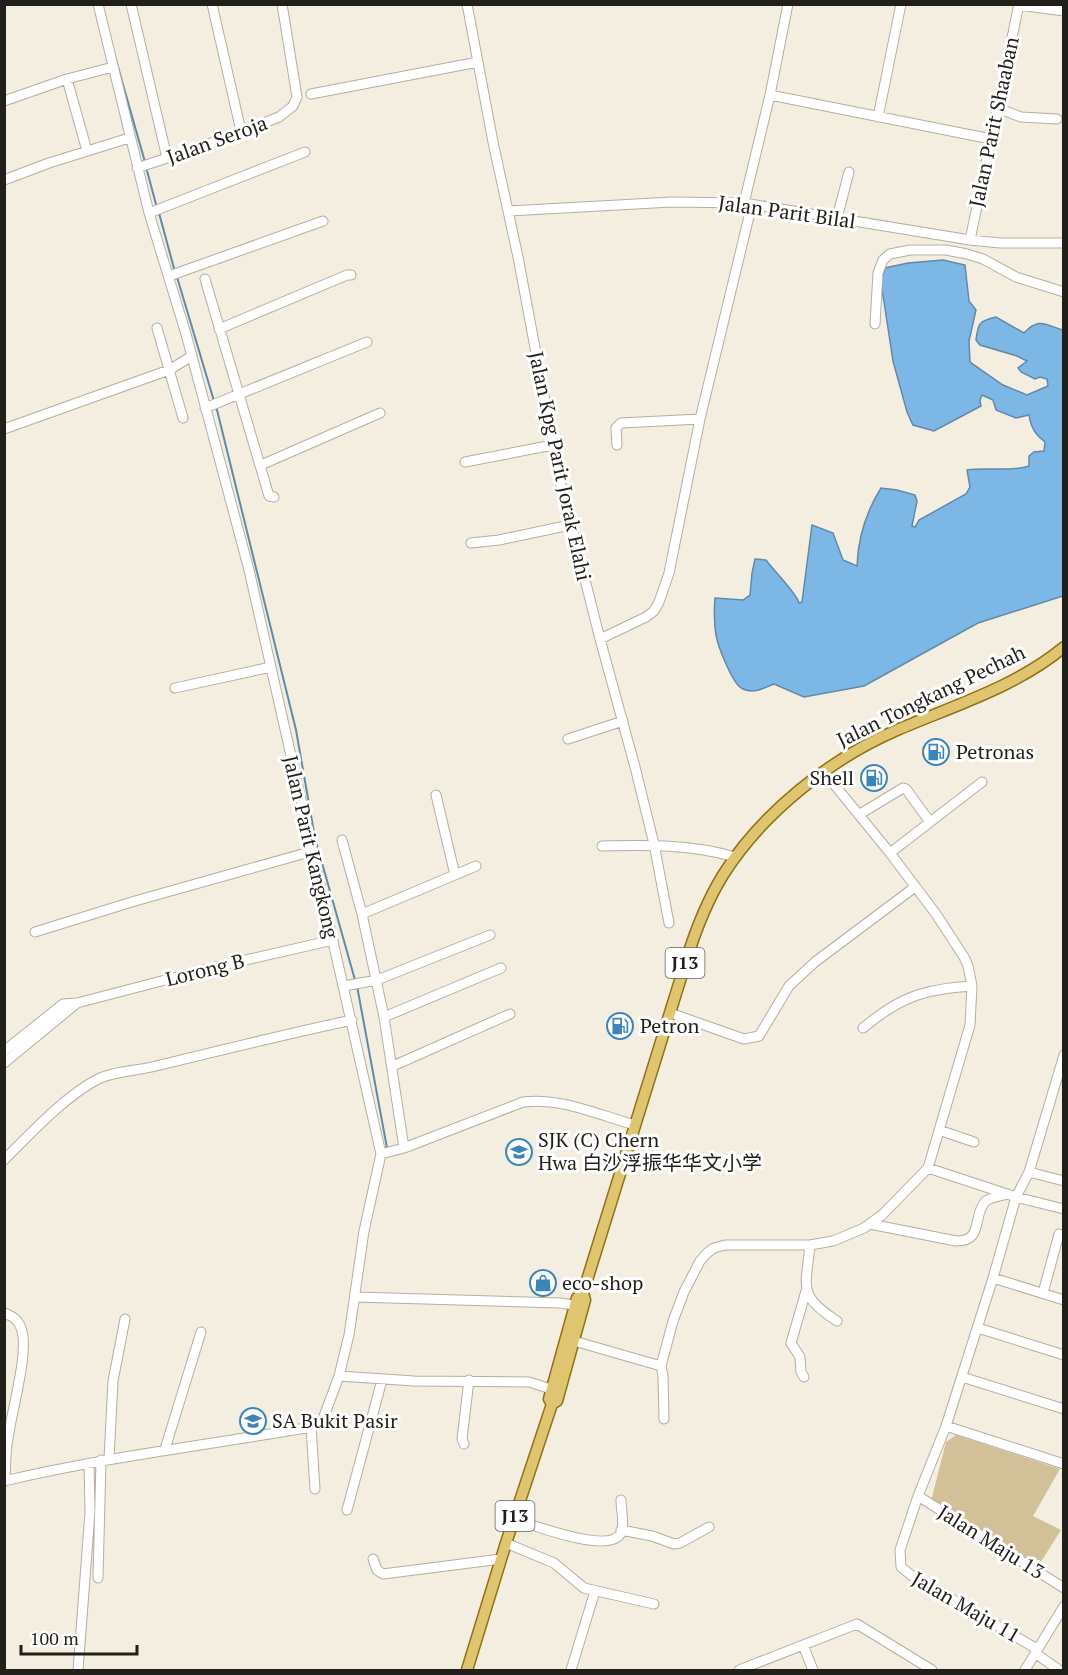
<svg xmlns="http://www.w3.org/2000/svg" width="1068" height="1675" viewBox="0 0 1068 1675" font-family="'PT Serif','Noto Sans SC',serif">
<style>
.green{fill:#d2c198}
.water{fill:#7cb7e6;stroke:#6189a9;stroke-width:1.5}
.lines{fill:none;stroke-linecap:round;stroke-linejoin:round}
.stream{stroke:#6189a9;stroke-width:2}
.minor-casing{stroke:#b4afa2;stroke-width:11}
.major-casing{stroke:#907215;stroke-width:13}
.minor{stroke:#fff;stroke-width:9}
.major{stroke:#e0c571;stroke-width:10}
.labels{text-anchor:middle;stroke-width:6;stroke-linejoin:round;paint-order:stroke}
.shield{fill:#fff;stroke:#64625f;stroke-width:1.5}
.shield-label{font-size:18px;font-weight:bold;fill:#211f1a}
.street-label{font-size:20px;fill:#211f1a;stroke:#fff}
.poi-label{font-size:20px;fill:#211f1a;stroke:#fff;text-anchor:start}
</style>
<rect width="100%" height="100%" fill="#f4eee1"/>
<path class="green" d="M956,1435L1060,1469L1033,1516L1061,1530L1037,1568L931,1501L946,1442Z"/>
<path class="water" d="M943,260L965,265L969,301L976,310L969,341L970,362L1003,385L1027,395L1048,386L1047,379L1040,377L1035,379L1021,372L1018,368L1027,361L1017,356L980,345L976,340C978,323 979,321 996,317L1024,333C1039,317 1045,325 1063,330V596L978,623L864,686L804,697L774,684C764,688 754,694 743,689C733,686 718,646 716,635C714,623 714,611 715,598L743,600L750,595L752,573L755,559L766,560C773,570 798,595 799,603L802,602L812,525L833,533L843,560L857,566C858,537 866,512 881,488L897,490L915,495L917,501L912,526L915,527L919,520L966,494L970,487L967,470C988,467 1010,472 1029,466V456L1034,452L1044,451L1045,442C1035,434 1031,428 1029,415L1016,418L996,410L993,400L982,395L980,400L981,406L934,431L913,425L907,412L893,361L881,282L885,268L908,263Z"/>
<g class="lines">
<path class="stream" d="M116,60L145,162
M146,167L157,208
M159,213L175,272
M177,277L214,401
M216,406L296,730L315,838L355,980
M357,986L387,1148"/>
<defs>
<path id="minor" d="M131,4L167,158
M212,4L241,131
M467,4L493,142L518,257L560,481L600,639L635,767L654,844L669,923
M1019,5L1064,11
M67,79L87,151
M311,94L478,62
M770,95L991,139
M4,101L67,79L113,67
M997,108L1021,117L1057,119
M878,117L901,4
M137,168L206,145L279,117L293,106L297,97L282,4
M4,180L49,163L129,138
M744,203L770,95L788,4
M509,211L672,202L744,203L970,240L1000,243H1064
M149,213L305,152
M837,218L849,172
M970,240L1019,4
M169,276L323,221
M205,279L269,496L274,497
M875,324L878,273L883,260L890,254L910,250H946L967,254L983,259L1016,277L1064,292
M157,328L183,418
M219,329L347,275H351
M205,408L367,342
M4,429L169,370L192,356
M617,445L616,428L621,423L700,419
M465,462L553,445
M261,465L380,413
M471,543L499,540L570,525
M600,639L646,617L654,611L659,602L669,573L700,419L752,204
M175,688L271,667
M568,739L623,721
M436,795L455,875
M860,814L903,788L906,789L930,822
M342,840L362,914L384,1017L404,1148
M602,846C648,845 691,844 735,857
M890,853L982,782
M362,914L476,866
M35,932L135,901L313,851
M344,986L377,980L490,935
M670,1013L744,1039L759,1036L789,986L815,962L915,887
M384,1017L501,968
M863,1028C900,997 924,989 972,986
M4,1051L63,1004L77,1003L215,967L333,940
M4,1063L77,1003
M393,1066L510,1014
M939,1130L974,1142
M381,1154L404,1148L523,1102C560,1097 599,1115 635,1125
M4,1160C30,1134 65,1096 98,1079C114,1071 137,1071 156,1066C221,1050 286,1034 352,1020
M928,1168L1016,1197L1064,1209
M1029,1172L1064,1181
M870,1224L956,1241C984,1241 972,1217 985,1202C990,1197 1001,1196 1008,1194
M810,1245C806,1288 797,1295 837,1321
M993,1278L1064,1300
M1043,1293L1059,1234
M355,1297L560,1303L580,1306
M4,1313C12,1316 18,1319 21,1328C30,1350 11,1413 8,1439C5,1453 6,1467 5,1481
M978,1328L1064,1355
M574,1341L661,1366
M339,1376L414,1381L529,1382L557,1391
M804,1377L801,1372L800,1357L791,1343L806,1291
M962,1377L1064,1409
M664,1419L663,1376L661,1366L673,1321L684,1292L700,1261L707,1253L714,1248L725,1245H810L833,1241L864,1228L882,1215L928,1168L970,1025L972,986L968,966L964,957L936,914L890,853L824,772
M946,1426L1064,1464
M311,1427L315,1489
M464,1444L462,1439L469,1380
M165,1449L201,1332
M109,1459L113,1381L125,1319
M4,1481C106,1457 209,1445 311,1427L323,1419L339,1376L349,1335L364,1231L381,1154L249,570L186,334L149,213L98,4
M918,1496L1064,1588
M347,1510L382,1380
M514,1519C533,1525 610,1555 621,1533C625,1524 621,1510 621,1500
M621,1530L652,1536L674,1544L680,1543L709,1527
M506,1543L554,1563L584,1588L654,1604
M373,1559L377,1570L383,1574L501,1559
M98,1578L101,1460
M803,1645L813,1670
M1037,1649L911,1575L901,1567L900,1550L918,1496L946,1426L993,1278L1016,1197L1029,1172L1064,1055
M1035,1653L1059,1670
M78,1670L90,1512L89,1463
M571,1670L595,1591
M739,1670L857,1624L932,1670
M1025,1670L1064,1606"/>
<path id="major" d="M552,1404L549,1399L577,1298L583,1293
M467,1670L506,1543L552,1404L557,1401L585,1300L583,1293L687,958C696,929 707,901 723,875C762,813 830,759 897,730C953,706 1016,687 1064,647"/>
</defs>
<use href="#minor" class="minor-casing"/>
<use href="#major" class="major-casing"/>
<use href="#minor" class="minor"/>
<use href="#major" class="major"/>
</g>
<defs>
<symbol id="fuel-ring" viewBox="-11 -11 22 22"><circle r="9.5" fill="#fff" stroke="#3c85b9" stroke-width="1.5"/><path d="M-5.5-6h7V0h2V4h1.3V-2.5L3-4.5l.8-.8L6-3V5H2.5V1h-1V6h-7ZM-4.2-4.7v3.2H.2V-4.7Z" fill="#3c85b9"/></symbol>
<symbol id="school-ring" viewBox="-11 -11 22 22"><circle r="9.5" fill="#fff" stroke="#3c85b9" stroke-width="1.5"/><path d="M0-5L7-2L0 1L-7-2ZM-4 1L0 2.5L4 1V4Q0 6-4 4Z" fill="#3c85b9"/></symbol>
<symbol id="shop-ring" viewBox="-11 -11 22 22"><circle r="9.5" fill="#fff" stroke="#3c85b9" stroke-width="1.5"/><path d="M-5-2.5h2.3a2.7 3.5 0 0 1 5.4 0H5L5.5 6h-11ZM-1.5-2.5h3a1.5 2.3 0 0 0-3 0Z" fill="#3c85b9"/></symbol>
</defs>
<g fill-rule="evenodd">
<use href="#fuel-ring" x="921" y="737" width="30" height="30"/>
<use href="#fuel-ring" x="859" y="763" width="30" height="30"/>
<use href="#fuel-ring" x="605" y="1011" width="30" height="30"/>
<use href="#school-ring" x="504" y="1137" width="30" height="30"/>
<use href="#shop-ring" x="528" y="1268" width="30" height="30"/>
<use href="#school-ring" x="238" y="1406" width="30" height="30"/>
</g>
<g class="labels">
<g class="shield">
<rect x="665.5" y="948" width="39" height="30" rx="4.5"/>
<rect x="495.5" y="1501" width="39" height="30" rx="4.5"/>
</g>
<g class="shield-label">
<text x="685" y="969">J13</text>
<text x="515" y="1522">J13</text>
</g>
<g class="street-label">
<text transform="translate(994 122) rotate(-78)" y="7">Jalan Parit Shaaban</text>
<text transform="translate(217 140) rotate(-20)" y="7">Jalan Seroja</text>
<text transform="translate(787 212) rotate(8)" y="7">Jalan Parit Bilal</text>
<text transform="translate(560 466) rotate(78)" y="7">Jalan Kpg Parit Jorak Elahi</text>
<text transform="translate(931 696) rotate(-26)" y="7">Jalan Tongkang Pechah</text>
<text transform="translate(311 847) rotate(77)" y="7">Jalan Parit Kangkong</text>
<text transform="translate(205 970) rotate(-14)" y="7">Lorong B</text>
<text transform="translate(991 1542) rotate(32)" y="7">Jalan Maju 13</text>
<text transform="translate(966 1607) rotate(30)" y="7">Jalan Maju 11</text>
</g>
<g class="poi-label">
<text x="956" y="759">Petronas</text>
<text x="854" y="785" text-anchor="end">Shell</text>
<text x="640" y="1033">Petron</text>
<text x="538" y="1147">SJK (C) Chern<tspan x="538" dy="23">Hwa 白沙浮振华华文小学</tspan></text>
<text x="562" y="1290">eco-shop</text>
<text x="272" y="1428">SA Bukit Pasir</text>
</g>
</g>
<rect width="1068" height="1675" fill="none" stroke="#211f1a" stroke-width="12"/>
<path d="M21 1645v9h116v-9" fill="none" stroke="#211f1a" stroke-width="3"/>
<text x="30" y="1645" font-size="18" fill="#211f1a" stroke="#ffffff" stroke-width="4.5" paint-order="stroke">100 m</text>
</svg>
